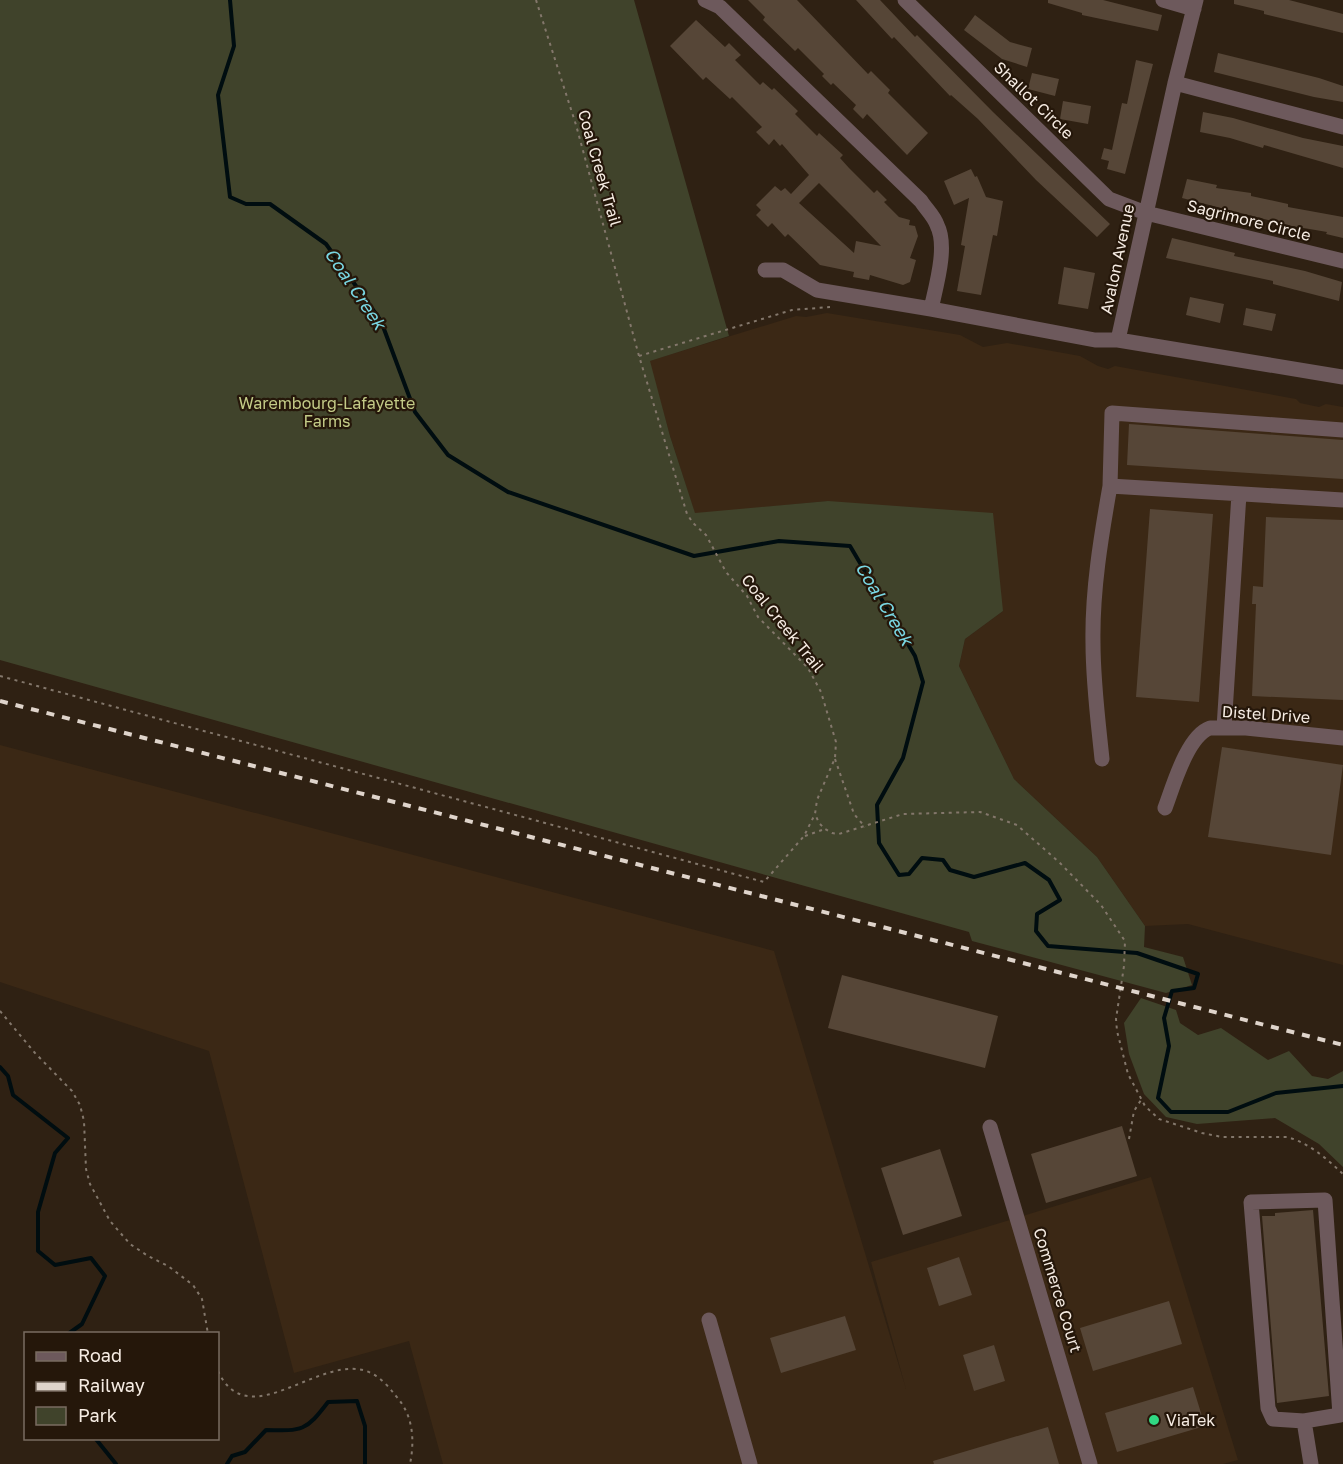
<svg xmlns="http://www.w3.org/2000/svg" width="1343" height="1464" viewBox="0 0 1343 1464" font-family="'Golos Text',sans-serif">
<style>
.built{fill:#3b2815}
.green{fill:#40432b}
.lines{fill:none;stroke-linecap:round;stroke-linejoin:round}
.stream{stroke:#000d10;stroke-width:4}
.building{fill:#564637;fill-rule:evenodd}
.path{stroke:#83776b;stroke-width:2;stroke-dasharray:3 4.5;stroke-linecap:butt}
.minor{stroke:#6d595c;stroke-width:15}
.rail{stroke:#dfd4cb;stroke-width:4;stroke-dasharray:8 8;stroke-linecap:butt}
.poi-dot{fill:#30d883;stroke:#25170a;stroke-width:2}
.labels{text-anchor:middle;stroke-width:4.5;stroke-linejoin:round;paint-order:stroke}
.street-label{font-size:16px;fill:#f6ece3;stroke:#25170a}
.park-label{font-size:16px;fill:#c3cb87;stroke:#25170a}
.poi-label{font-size:16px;fill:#f6ece3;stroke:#25170a;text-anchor:start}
.water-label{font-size:18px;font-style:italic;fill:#79d6e2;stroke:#25170a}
</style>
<rect width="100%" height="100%" fill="#2f2113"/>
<path class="built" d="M827,313L960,335L983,347L1007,343L1080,356L1098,366L1108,369L1115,366L1296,399L1300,403L1319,407L1326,404L1343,407V965L1188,924L1145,926L1097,857L1014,779L959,666L965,639L1003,611L828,501L695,514L670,436L649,361L796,316L806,317Z
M0,745L774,951L906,1389L871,1262L1151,1177L1238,1460L1223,1464H443L409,1341L294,1373L209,1051L0,982Z"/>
<path class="green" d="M0,0H634L729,336L650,361L670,436L695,513L828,501L993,513L1003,611L965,639L959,666L1014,779L1097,857L1145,926L1144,947L1183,957L1192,985L1166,993L972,941L969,932L0,660Z
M1141,998L1176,1010L1180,1023L1198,1035L1221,1028L1268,1060L1289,1051L1312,1076L1328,1079L1343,1071V1167L1319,1144L1275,1118L1197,1124L1166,1117L1144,1094L1129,1054L1124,1023Z"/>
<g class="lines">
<path class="stream" d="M230,0L234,46L218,95L230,197L246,204H270L326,244L381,321L415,412L448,455L508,492L694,556L779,541L850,546L915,656L923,682L903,758L877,805L879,843L899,875L909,874L922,858L943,860L950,870L974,877L1025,863L1049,880L1060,900L1037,914L1036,931L1048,946L1137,953L1198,974L1194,988L1172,991L1164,1018L1169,1046L1158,1098L1171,1112H1228L1276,1093L1343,1086
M0,1067L8,1076L13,1095L68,1138L55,1153L38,1212V1251L55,1265L91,1258L105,1276L82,1324L68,1334
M95,1438L116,1464
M227,1464L232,1456L245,1452L266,1430C303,1431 306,1431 328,1402L357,1401L365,1426V1464"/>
</g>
<path class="building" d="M748,0H797L868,74L871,71L890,90L888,93L928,133L907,155L867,114L863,119L853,109L856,105L833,83L831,85L822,76L824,74L798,48L795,51L763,20L765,17Z
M856,0H880L915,37L917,35L993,112L1110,224L1097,237L1036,180L978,119L951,95L950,96L894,37L892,39Z
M1048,0H1103L1162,15L1158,31L1082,15V13L1048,3Z
M1234,0H1289L1343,14V33L1264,14V11L1234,4Z
M975,15L1010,42L1032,48L1027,67L1002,59L964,30Z
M696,20L725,47L729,43L741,55L735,60L760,85L763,82L772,90L774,88L798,111L795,114L817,136L819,133L843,155L840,158L849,168L874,193L877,190L887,200L884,202L899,217L910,220L909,225L915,226L918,236L910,258L916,260L910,282L903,285L870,275L869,280L853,277L854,272L820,265L788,234L785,237L772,223L768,227L756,215L761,210L756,205L775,186L781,191L785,188L791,194L809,175L782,144L780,146L774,139L769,145L756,132L762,127L732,97L730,99L706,77L703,80L670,46ZM819,183L852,216L881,246L856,241L854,253L799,203Z
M1218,53L1319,78L1343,86V102L1314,97L1214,72Z
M1136,60L1153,64L1125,174L1107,169L1109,161L1101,159L1104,148L1112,150L1122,103L1127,104Z
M1032,73L1059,79L1055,96L1028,89Z
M1063,101L1091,106L1088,124L1060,119Z
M1203,112L1233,118L1303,138L1343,146V168L1264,145L1263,148L1230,138L1200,132Z
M971,169L975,177L977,176L986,197L1003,201L997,236L993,235L981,295L957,291L965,246L961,245L969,198L954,205L944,181Z
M1187,179L1217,185L1216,188L1251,193V196L1288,204V207L1343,217V238L1326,234L1327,232L1292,226L1182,198Z
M1172,238L1235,253L1234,256L1305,271L1342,282L1339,301L1273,284V281L1166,258Z
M1064,267L1095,273L1088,309L1058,304Z
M1190,297L1224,304L1220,323L1186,315Z
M1246,308L1276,314L1272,331L1243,325Z
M1129,424L1343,440V479L1127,465Z
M1150,509L1213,514L1199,702L1136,697Z
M1266,517L1343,520V700L1252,696L1256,604H1252L1253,586L1263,587Z
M1222,747L1343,765L1331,855L1208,837Z
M842,975L998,1016L985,1068L828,1028Z
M1122,1126L1137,1176L1046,1203L1031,1154Z
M940,1149L962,1216L903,1235L881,1168Z
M1313,1210L1329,1396L1277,1403L1262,1216H1275V1213Z
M959,1257L972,1295L939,1306L927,1268Z
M1169,1301L1182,1344L1093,1371L1080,1328Z
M845,1316L856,1350L781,1373L770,1338Z
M994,1345L1005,1381L974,1391L963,1355Z
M1193,1387L1205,1426L1117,1452L1105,1413Z
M1048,1427L1059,1464H934L933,1461Z"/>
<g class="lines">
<path class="path" d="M536,0L576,125L639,356L687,514L693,523L706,535L726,572L747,596L758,617L808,668L821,692L836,742L835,758L817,800L815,814L819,823L825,829L832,833L839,834L903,814L980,812L1017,825L1060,863L1101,905L1125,941L1124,966L1116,1019L1117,1031L1128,1074L1145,1106L1159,1119L1202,1133L1222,1137H1287C1309,1143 1326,1158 1343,1174
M639,356L792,310L830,307
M0,676L764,882L804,836L815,814
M835,759L854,814L865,827
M805,836L825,829
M0,1011L35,1053L72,1091L80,1105L84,1121L86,1169L90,1184L110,1221L130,1244L148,1256L168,1266L193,1285L202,1299L208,1334
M1129,1139L1134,1111L1141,1100
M218,1371C249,1438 323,1349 371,1373C381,1378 389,1387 395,1395C413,1414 415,1439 410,1464"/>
<path class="minor" d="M705,0L720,7L921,201C926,209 934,216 937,225C948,246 936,286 931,309
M905,0L1109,199L1146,213L1343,261
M1163,0L1194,9
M1196,0L1175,83L1118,340L1343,377
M1175,83L1343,127
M765,270H783L817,290L931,309L1095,340H1118
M1343,430L1112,413L1110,486L1343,500
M1224,728L1239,494
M1102,759C1098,720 1093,682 1093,643C1092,591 1101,537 1110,486
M1165,808C1173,787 1187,736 1210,728H1246L1343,738
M990,1127L1090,1464
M1325,1200L1340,1415L1304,1421L1273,1419L1268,1408L1251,1202Z
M709,1320L750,1464
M1304,1421L1311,1464"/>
<path class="rail" d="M0,701L1343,1045"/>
</g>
<circle class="poi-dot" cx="1154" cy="1420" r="6"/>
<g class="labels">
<g class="street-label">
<text transform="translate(1034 100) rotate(44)" y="6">Shallot Circle</text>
<text transform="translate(600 168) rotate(74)" y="6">Coal Creek Trail</text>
<text transform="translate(1249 220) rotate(14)" y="6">Sagrimore Circle</text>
<text transform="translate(1117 259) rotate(-78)" y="6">Avalon Avenue</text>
<text transform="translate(783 623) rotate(51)" y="6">Coal Creek Trail</text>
<text transform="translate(1266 714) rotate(4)" y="6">Distel Drive</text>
<text transform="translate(1058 1290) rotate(73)" y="6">Commerce Court</text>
</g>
<g class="park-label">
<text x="327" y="409">Warembourg-Lafayette<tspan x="327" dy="18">Farms</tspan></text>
</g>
<g class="poi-label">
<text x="1166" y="1426">ViaTek</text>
</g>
<g class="water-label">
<text transform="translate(355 289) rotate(56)" y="6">Coal Creek</text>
<text transform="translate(884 604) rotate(59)" y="6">Coal Creek</text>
</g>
</g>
<rect x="24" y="1332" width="195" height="108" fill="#25170a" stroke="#796c61" stroke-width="1.5"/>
<rect x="36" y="1352" width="30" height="9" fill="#6d595c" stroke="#796c61" stroke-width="1.5"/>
<text x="78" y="1362" font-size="18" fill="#f6ece3">Road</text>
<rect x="36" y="1382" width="30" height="9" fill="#dfd4cb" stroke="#796c61" stroke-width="1.5"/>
<text x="78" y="1392" font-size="18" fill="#f6ece3">Railway</text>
<rect x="36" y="1407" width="30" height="18" fill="#40432b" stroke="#796c61" stroke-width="1.5"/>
<text x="78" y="1422" font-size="18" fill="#f6ece3">Park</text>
</svg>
